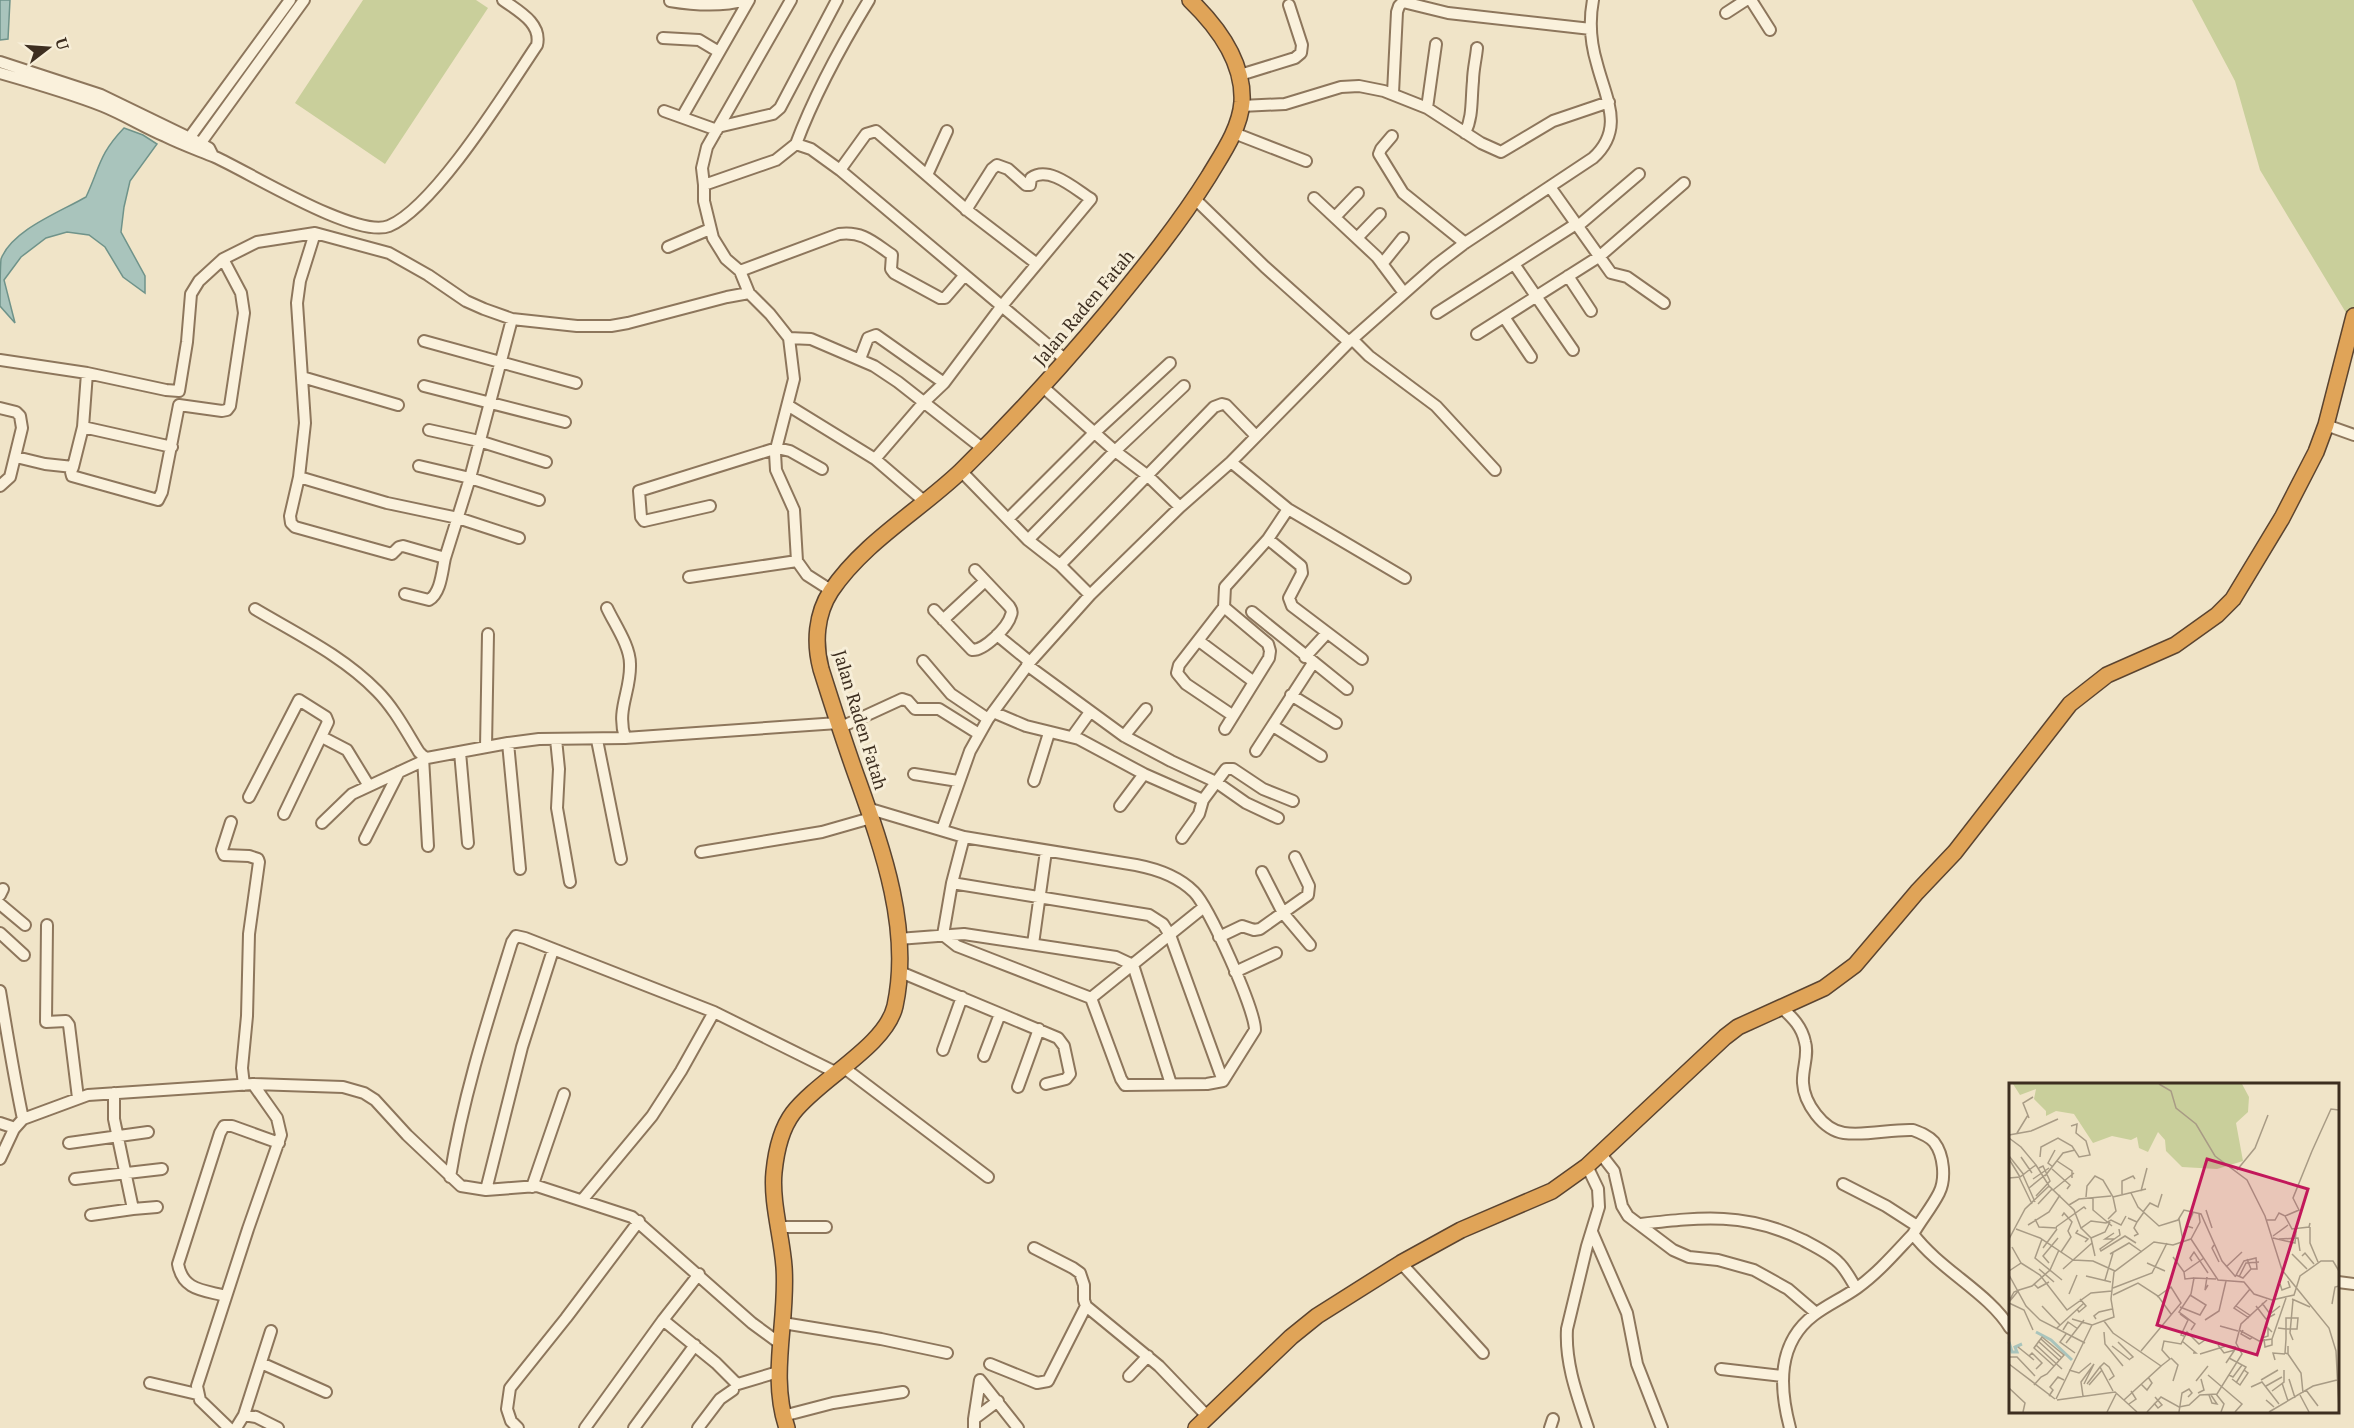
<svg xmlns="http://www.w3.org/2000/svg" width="2354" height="1428" viewBox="0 0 2354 1428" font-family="'PT Serif',serif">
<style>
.green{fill:#c9cf9b}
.water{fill:#a9c4bc;stroke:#6f938a;stroke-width:1.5}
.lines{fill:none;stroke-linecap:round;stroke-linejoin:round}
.minor-casing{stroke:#8d765c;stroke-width:14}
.highway-casing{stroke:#5b4430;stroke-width:18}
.minor{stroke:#faf1dc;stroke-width:10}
.highway{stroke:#e0a458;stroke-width:15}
.labels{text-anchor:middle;stroke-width:6;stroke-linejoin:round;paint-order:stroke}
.street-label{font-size:18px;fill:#3d2e20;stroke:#f7eed8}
.inset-river{fill:none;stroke:#a9c4bc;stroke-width:3}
.inset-road{fill:none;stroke:#a89b85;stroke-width:1.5}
.view{fill:#c2185b;fill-opacity:0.15;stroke:#c2185b;stroke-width:3}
.inset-edge{fill:none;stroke:#3d2e20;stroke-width:3}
</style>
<rect width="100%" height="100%" fill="#f0e4c8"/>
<path class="green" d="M363,0H476L488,8L385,164L295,103Z
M2192,0H2354V326L2260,170L2235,81Z"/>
<path class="water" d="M0,0H10L8,39L0,40Z
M124,128L143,135L157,144L130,181L124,207L121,232L145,276V293L123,277L105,247L89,235L67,232L46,238L21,257L4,280L15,323L0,306C0,294 0,270 1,259C12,230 60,212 86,197C100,167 99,154 124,128Z"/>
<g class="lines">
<defs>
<path id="minor" d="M1751,0L1770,30
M670,1C694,5 722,7 745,0
M1726,13L1746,0
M663,38L699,40L719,52
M0,62L101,95L200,143L209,148L213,156
M0,73C35,83 70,93 103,106C125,115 144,127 165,136C181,144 198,150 215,157C249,172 356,239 389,226C435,207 508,88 537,45C542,23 518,11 503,0
M1240,75L1295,58L1301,53L1302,45L1289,5
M1393,93L1397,12L1399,6L1403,2L1448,13L1591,29
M1241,106L1285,104L1341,87L1359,86L1384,91L1427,108L1481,143L1501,152L1553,121L1609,102
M1427,108L1436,44
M664,111L717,130
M682,117L749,0
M718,127L773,114L780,108L837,0
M1234,133L1306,161
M1465,133C1473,117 1471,100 1473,81C1473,70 1476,59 1477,48
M1392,136L1381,149L1379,154L1403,193L1465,243
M187,141L290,0
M796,144C815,93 841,46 869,0
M197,148L304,0
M840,170L866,134L876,131L968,211L1037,264
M927,175L947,131
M704,185L702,168L707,147L791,0
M1550,187L1611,273L1627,277L1664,303
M1314,198L1377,257L1404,293
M1195,199L1265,267L1349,342
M1335,217L1358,193
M1578,226L1639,174
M315,233L300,281L297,303L305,423L299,477L290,516L291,523L295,527L392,554L399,547L403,546L445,558L470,478L512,319
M1357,238L1380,214
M668,247L710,229
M1382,264L1403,238
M1514,264L1573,350
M740,271L839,234C863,231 873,242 892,255L891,269L894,273L940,298H945L964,276
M1568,276L1591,311
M749,293L740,271L726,259L713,238L704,201V185L776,160L796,144L811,149L840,170L1067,361
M1437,313L1576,224
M1504,317L1531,357
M1477,334L1600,256L1684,183
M789,338L811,339L874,366L898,382L982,448
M1352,339L1369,356L1436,406L1495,470
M424,341L576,383
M860,359L868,338L876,335L944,383
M0,360L87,373L166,390L179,391L187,342L191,294L199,281L223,259
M302,377L398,405
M424,386L565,422
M1043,387L1115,451L1148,476L1180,507
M789,406L875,459L925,502
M0,408L16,412L20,416L22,428L10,477L0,486
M2326,425L2354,435
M83,427L172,447
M429,430L479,441L546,462
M16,457L45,464L73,467L83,427L87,373
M875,459L924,402L944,383L1001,307L1091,199C1075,189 1049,165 1031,178L1030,185H1026L1008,169L997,165L992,169L966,210
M1231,462L1288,509L1405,578
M419,466L470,478L539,500
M73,467L71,472L72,476L158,500L162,492L179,405L222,411L227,410L230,406L244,313L241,293L223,259L257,242L315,233L389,253L428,275L466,301L484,309L512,319L577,326H611L628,323L727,297L749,293L770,314L789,338L794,379L775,453L776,470L794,510L797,561L807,575L832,591
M961,471L1028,540L1060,565L1090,595
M299,477L387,503L458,518L519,538
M710,506L644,521L641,517L639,491L777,448L790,451L822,469
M1008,519L1094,433L1170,363
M1268,539L1301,566L1302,573L1289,598L1292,606L1362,659
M1028,540L1115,451L1184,386
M1060,565L1214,407L1222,404L1226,405L1256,436
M689,577L797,561
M405,594L429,600C441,593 442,571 445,558
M1224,607L1179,665L1177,673L1186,684L1232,715
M607,608C615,625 630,646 630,664C631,692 616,709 625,738
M255,609C297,634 343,656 377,691C394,708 406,731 419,752L423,756L427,758L508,743L539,739L625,738L838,723
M934,610L972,650C984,651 1008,627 1011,615C1013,611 1011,609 1009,606L975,570
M1252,612L1347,689
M943,620L985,581
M997,635L1030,662
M1199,641L1254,682
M1305,657L1327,633
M923,661L951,694L988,719
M1027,665L1124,736L1171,761L1216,782L1246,803L1278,818
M1291,695L1336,723
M993,712L1026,726L1079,739L1144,774L1203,800
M1273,726L1321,756
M839,728L902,699L908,701L915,709H939L979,734
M1225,729L1269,658L1270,651L1268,644L1224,607L1225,587L1268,539L1288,509
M1124,736L1146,709
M322,737L347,750L369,786
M1072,737L1090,712
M556,739L559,769L557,808L570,882
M597,740L621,859
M508,743L520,869
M486,747L488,634
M1256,751L1313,663
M460,752L468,843
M423,757L428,846
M914,774L958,781
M1034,781L1049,733
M249,797L299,700L326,717L328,722L284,814
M1120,806L1144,774
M867,808L964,837L1136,865C1157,869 1178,876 1194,892C1209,907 1255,1009 1255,1030L1223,1081L1207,1084L1125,1085L1121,1079L1091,998
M231,822L222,850L224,855L249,856L258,859L259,862L249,934L247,1016L242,1068L244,1085
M322,823L352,794L423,761
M942,830L970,751L988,719L1030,662L1090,595L1180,507L1231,462L1349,342L1436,265L1465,243L1593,158C1625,129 1606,99 1597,64C1591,44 1589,21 1593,0
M964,837L952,883L943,935L957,946L1091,998L1204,907
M1182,838L1199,814L1203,800L1226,769H1233L1263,789L1293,801
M365,839L399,772
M701,852L822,832L871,818
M1262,872L1283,913L1310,945
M952,883L1149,915L1163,924L1170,935L1223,1081
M0,895L3,889
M0,904L25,925
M47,925L46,1022L66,1021L69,1025L78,1098
M0,933L24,955
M1219,937L1242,926L1254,930L1260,929L1308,895L1309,886L1295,857
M898,939L964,934L1116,957L1133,965L1171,1084
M1033,944L1046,851
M898,971L1058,1038L1064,1046L1070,1074L1066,1079L1046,1084
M1235,972L1276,953
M0,991C7,1033 14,1077 23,1119
M1782,1008C1793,1018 1802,1027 1805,1042C1809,1055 1802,1069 1803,1083C1804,1103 1823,1130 1844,1133C1867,1136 1891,1129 1913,1130C1921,1133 1929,1136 1934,1142C1944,1155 1946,1179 1939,1193C1932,1207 1921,1220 1913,1234C1940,1270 1989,1293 2010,1328
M943,1050L962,997
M984,1056L1000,1014
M843,1067L988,1177
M1018,1087L1039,1029
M0,1123L15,1128
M69,1143L148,1132
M1600,1153L1614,1171L1622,1206L1628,1216L1673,1250L1689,1257L1718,1260L1754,1270L1788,1289L1816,1313
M0,1159L14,1129L23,1119L88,1095L253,1084L343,1087L364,1093L375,1100L407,1135L461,1186L486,1190L537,1186L632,1217L752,1323L782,1345
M1587,1166L1598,1189L1599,1207L1587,1246L1567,1329C1565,1363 1577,1395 1588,1428
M450,1177C463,1096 488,1019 512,942L516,936L525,938L714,1012L835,1072
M75,1179L162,1169
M1843,1184L1886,1206L1917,1226
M532,1187L564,1094
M486,1190L522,1047L553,950
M583,1199L652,1116L681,1071L714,1012
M133,1209L157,1207
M91,1215L133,1209L114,1119V1093
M1641,1224C1702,1217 1746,1212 1803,1240C1814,1246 1829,1253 1838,1262C1845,1268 1851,1280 1856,1288
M780,1227H826
M1592,1232L1627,1313L1637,1364L1662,1428
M1034,1248L1073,1268L1080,1273L1084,1285V1300L1086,1306L1159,1366L1207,1416
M1401,1263L1483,1353
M2338,1282L2354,1284
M226,1296C204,1290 183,1291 178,1264L220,1133L224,1126H232L279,1143
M663,1320L716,1363L736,1383
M783,1323L881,1339L947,1353
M261,1363L326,1392
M990,1364L1037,1383L1048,1381L1086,1306
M1721,1369L1782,1376
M1129,1376L1148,1356
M150,1383L197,1394
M738,1384L778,1372
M244,1415L256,1417L278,1428
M783,1416L833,1403L903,1392
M974,1419L980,1380L1018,1428
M229,1428L200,1400L197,1386L248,1229L281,1135L277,1118L253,1084
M236,1428L244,1415L271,1331
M518,1428L511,1421L507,1409L510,1388L566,1318L639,1221
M585,1428L663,1320L699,1274
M634,1428L695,1345
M698,1428L720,1399L733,1390
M974,1428V1419L998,1401
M1550,1428L1553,1419
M1790,1428C1779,1387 1777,1343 1814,1315C1827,1305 1843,1298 1857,1288C1878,1273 1895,1253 1913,1234"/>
<path id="highway" d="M787,1428C769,1375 788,1321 784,1267C782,1237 771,1202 774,1172C776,1152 781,1129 793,1113C819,1079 886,1046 895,1006C912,927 881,845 855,772C843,738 832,704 821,669C814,643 816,614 831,591C864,542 919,511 961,471C1013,420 1062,366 1108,311C1144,267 1179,224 1209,176C1222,154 1240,129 1242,102C1244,63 1218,27 1190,0
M1196,1428L1291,1337L1317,1316L1401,1263L1461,1230L1552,1191L1587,1166L1725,1037L1738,1027L1824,988L1855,965L1917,892L1955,852L2070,704L2107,675L2175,645L2217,615L2233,599L2282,518L2316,452L2326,425L2354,316"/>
</defs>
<use href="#minor" class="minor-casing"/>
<use href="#highway" class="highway-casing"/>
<use href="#minor" class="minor"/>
<use href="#highway" class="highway"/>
</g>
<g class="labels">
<g class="street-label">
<text transform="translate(1084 308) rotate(-50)" y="6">Jalan Raden Fatah</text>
<text transform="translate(860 720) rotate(73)" y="6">Jalan Raden Fatah</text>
</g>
</g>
<g transform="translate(2009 1083)">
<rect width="330" height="330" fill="#f0e4c8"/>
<path d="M4,1H233L240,14L239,29L227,40L234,78L208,86L173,84L157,68L156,57L149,49L139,69L130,65L128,54L122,57L103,53L84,60L65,31L47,28L37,33V28L25,16L27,6L11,12Z" fill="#c9cf9b"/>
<path class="inset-river" d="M27,249L42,257L63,277M0,259L3,269H8L6,264L13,261"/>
<path class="inset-road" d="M150,1L162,8L167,25L187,41L206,73L238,97L256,133L273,187L320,245L327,268L330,326M20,35L14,20L24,14M8,50L19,32M0,52L22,48L49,36M0,55L12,64L27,82L24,84M0,73L15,92M12,74L23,90M31,74L32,64L49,55L63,63L70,74L81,72L77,58L67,50L68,41L62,43M0,76L11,94M48,78L63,88V95M27,82L40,103L65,127L72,145L82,138L97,140L102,137L112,142L117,133M44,84L39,80L46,67M43,86L61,102L58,106M228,87L246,65L259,32M14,92L26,119M36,93L54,70L66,67M10,94L23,121M0,95L11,94L24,84M24,96L40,85M20,105L36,92M44,107L65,90M132,108L138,85M122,110L129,124L150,143L169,137L175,127L192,131L213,178L226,193M113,111V98L124,93L126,96M27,113L41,98L34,83L30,85M77,114L78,103L86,93L94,97L104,114M84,114V127L103,143M104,114L137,106M29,121L43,106M60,122L70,116L102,113M197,127L203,145M134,129L141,120L149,124L153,111M184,130L178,143L184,145M276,133L283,146L300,144L301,140M119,135L128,139L135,129M26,136L30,144L48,145M99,136L107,128L104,114M170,136L174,158M258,137H266L270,130L276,133L290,127L284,115L303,68L322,26L330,27M19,142L40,129L51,112M47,144L75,124L77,126M301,144V160L309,179M72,145L82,155L86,173M7,146L31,155L64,177L84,178L106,188M110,146L111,152L91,166L92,168L116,153L127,160M69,147L67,150L79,156L76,159M125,153L129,151L125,145L128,139M264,153L279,142M82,155L96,149L101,139M264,155L286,160L287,148M0,156L16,126L40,103M33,156L26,175L53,197M105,156H96L105,150M182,156L191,139L190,131M270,156L289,155L291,168M205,162L203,165L210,179M34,165L48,146M52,169L62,154L59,148L63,139L55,130L53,133M101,171L120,160L133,169M283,171L298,186M293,173L296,170L305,181M164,174L175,189M183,178L181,175L185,169L199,190M12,180L31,192L58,227L82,210L103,208M40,180L34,173L49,155M138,180L156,188M217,184L233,169M30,186L45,199M54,186L83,160M0,188L12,180L3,164M0,192L17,223L31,237L76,260M227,192L234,195L242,186L238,176M77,193L102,199M198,194L196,207L199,202M226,194L235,178L247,175L248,186H242M230,194L237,180L250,179M185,195L176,196L175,189L195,175M96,197L104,170M25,201L29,205L40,199M271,201L273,207L281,204L279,198M104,205L143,190L158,160M10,207L23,203L41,187L50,167M60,211L68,192M104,212L129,200L149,213L162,231M283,216L301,224M284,217L281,250L284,257M0,218L5,209L10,207L0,219M0,220L15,227L24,247M253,220L261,231L271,223M323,221L326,204L330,203M33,223L51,242M227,223L242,233M247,223L257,236L266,231M171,224L191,232L197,222L181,212M68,226L70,229L77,223L71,216M171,231L179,237L172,252L175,253M240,235L225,225L241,206M63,236L83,242M87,236L85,233L90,229L103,226M196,237L210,228L217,198M95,238L104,250L152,283L115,317M211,243L229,248M48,245L75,220M269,245L277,246H288L289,235H277V256L276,270L279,271V263M54,247L59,239L69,246M182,247L186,241L170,229L182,211L185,195L207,196M230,247L250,258L263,256L277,215M234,247L232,251L241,256L244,254M95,249L96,261L114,283M57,251L51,259L66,270M253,255L259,253V245L263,249M32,256L53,275M255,256L256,264L263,262V256M29,258L50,277M173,258L187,270H184M109,259L124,274L121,276M57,260L75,237M27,262L53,286M209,262L215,270L226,267M103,263L121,277M9,264L25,277M132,268L172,220L162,204L148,214M191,271L217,263L227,264M279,271L292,290L294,310M20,273L23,270L33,280L27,286M0,274H8L26,293M162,275L169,282L164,298M220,275L237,284L227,300M266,277L264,270L276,271M217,280L227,265M0,281L46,316M152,283L161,276L153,267L155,258L172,261L178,249L190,261L196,257M91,284L95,280L100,284L105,293L100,297M60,287L70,290L82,280M199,292L233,321L226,329M220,292L224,294L233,282M223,296L231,302L239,290L235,287M280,296L286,315M252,297L269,287M187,298L199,283M273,300L279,318M78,301L91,284L104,308M132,301L138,307L143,300L139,294M25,302L32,294L38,291L55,272L33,254L25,265L45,283M80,302L93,287M257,303L273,294M242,304L253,299L270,321M0,305L16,320L14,329M297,307L309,323M263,308L275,299V287M189,310L195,307L192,296M207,311L215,321L212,329M200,312L203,320L208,321L202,312M291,312L300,329M40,313L44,307L41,304L49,294L55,297M74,313L72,299L85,281L75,301M47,316L83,242L105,234L102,216L105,189L145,159L164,162L182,156L209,197L235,199L245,211L263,217L285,212L291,193L312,178H324L330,188M48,317L106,309L128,329M145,320L149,325L153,322L146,314M120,321L127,316L122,308M263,322L257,317L265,324M98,329L107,311M138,329L152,314L170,324L180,322L191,312L208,311L233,271L227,260L232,241L258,217M170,329L173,310L180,306L183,310L179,314M260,329L304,303L328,297"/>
<path class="view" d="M198,76L299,106L248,272L148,242Z"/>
<rect width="330" height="330" class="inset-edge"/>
</g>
<g transform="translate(48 48) rotate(73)" stroke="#f7eed8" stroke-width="4.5" paint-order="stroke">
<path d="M0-4.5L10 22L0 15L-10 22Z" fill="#3d2e20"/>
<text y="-9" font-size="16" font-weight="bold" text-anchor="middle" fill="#3d2e20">U</text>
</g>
</svg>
